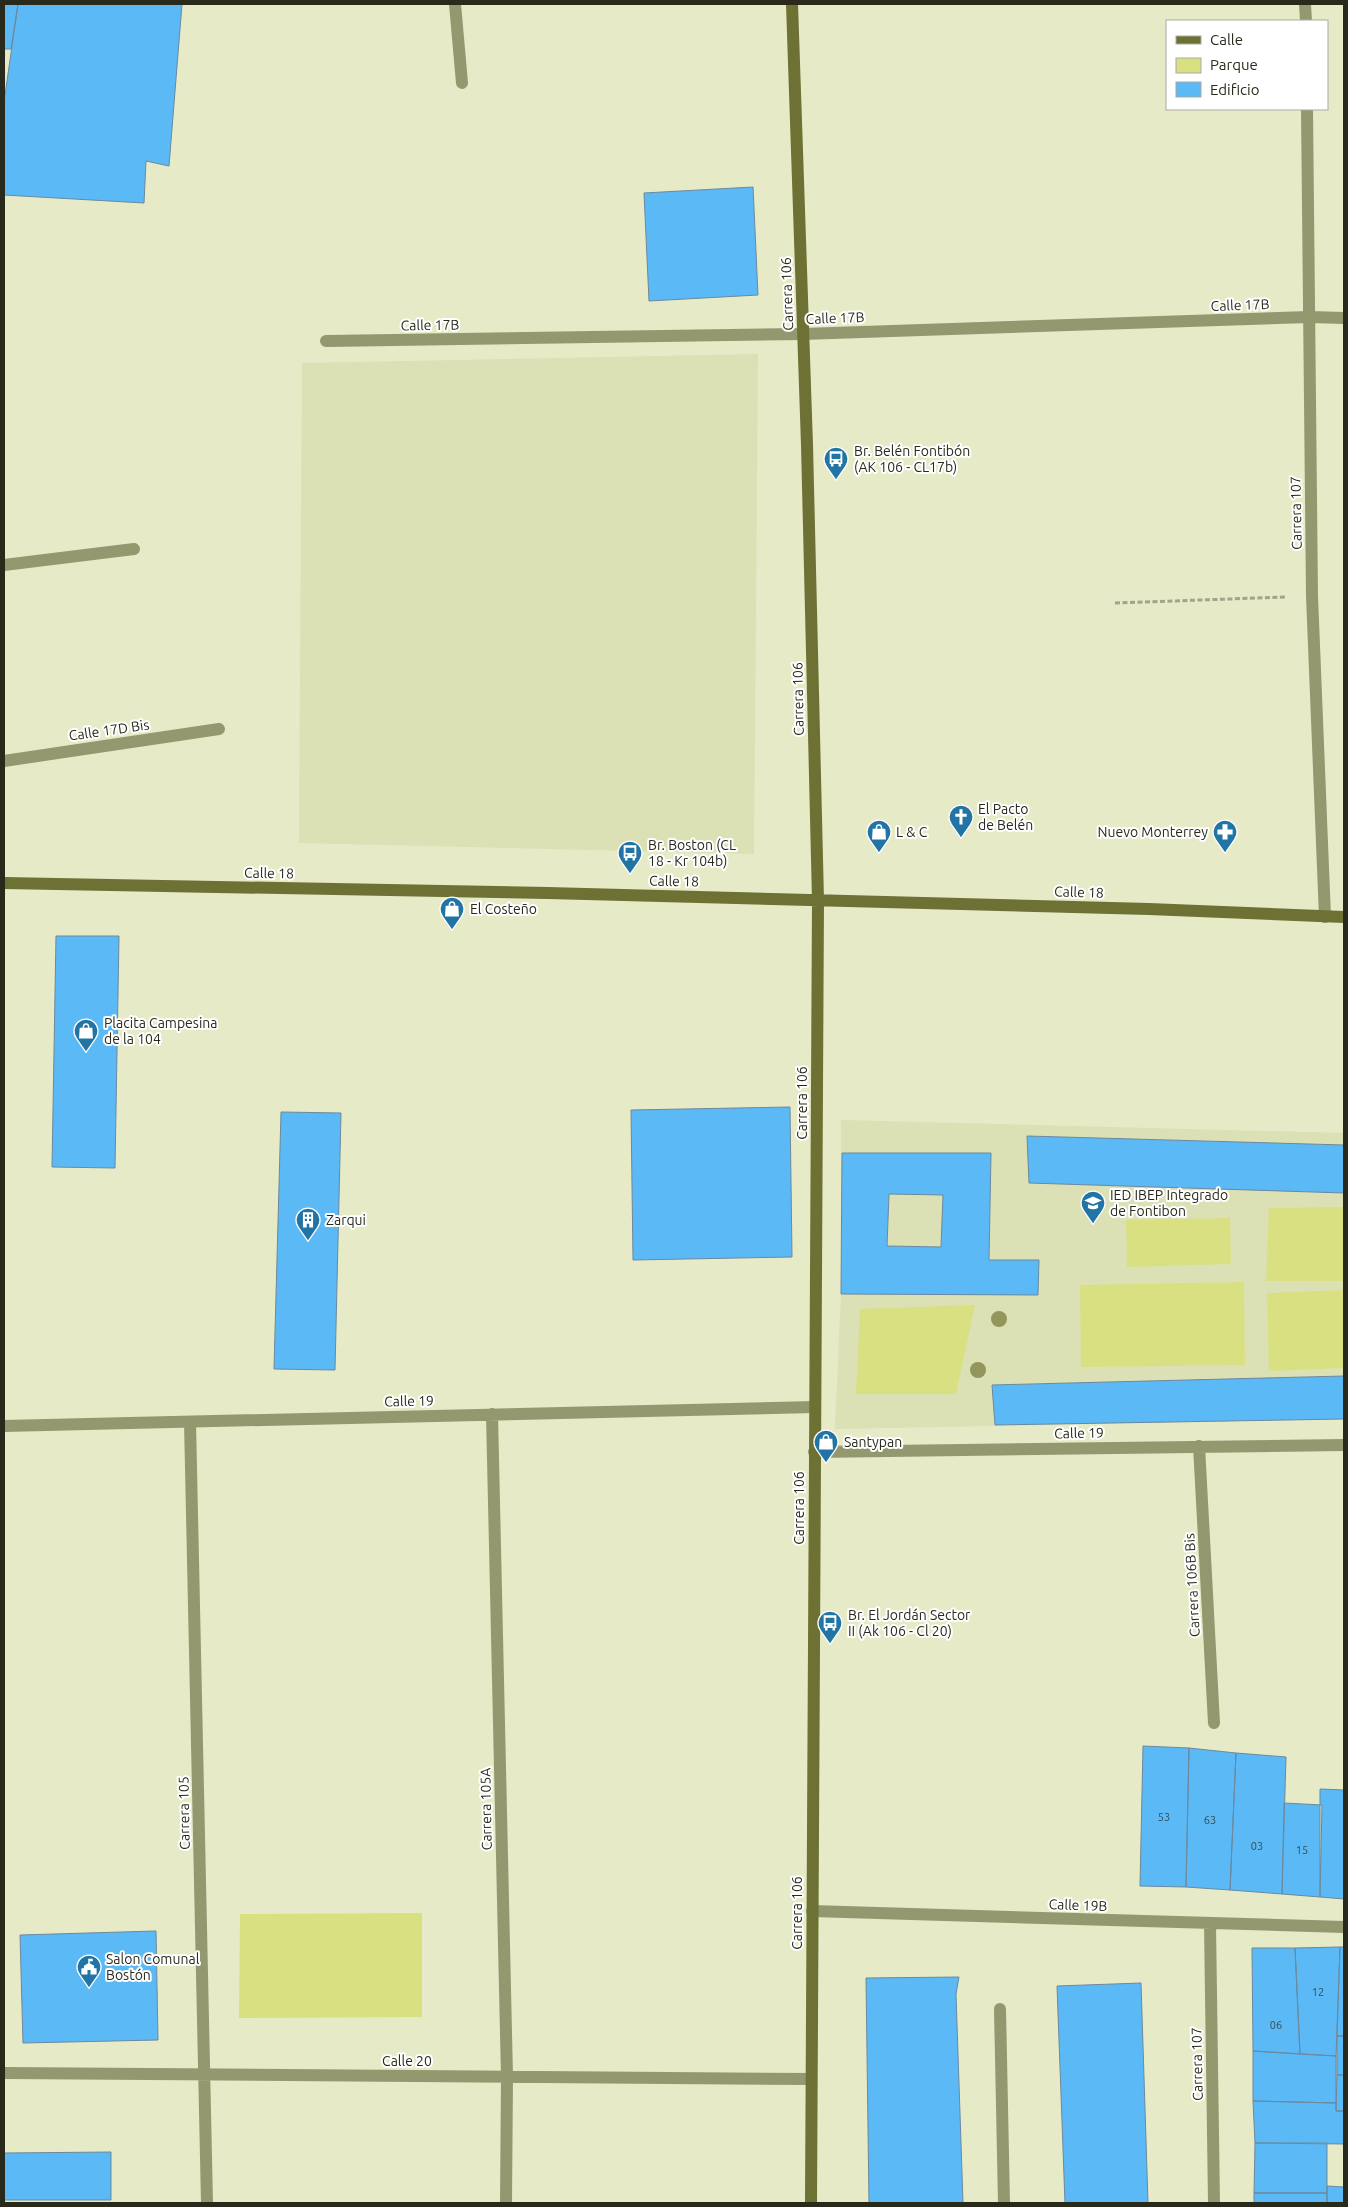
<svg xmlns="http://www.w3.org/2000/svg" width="1348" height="2207" viewBox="0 0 1348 2207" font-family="Ubuntu,sans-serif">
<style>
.built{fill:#dbe0b5}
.green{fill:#d9e082}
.building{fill:#5bb9f6;stroke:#6b899e;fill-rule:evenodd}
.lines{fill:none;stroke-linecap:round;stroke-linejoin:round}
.path{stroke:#a1a489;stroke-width:3;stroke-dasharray:5 2.5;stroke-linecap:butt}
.lane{stroke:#94986f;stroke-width:12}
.street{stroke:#94986f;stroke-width:12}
.secondary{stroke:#6d7133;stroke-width:12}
.tree{fill:#92965a}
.labels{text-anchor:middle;stroke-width:4;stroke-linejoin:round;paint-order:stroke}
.number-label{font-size:11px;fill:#364e52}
.street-label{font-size:14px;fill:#292a1c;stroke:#fff}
.poi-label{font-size:14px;fill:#292a1c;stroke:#fff;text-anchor:start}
</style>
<rect width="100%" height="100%" fill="#e6eac7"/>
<path class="built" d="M758,354L754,854L299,843L302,363Z
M841,1120L1344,1133V1419L835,1429L841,1294Z"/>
<path class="green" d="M1344,1207V1281H1266L1269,1208Z
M1230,1218L1231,1264L1127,1267L1126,1220Z
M1244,1282L1245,1365L1081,1367L1080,1285Z
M1344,1290V1368L1269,1371L1267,1293Z
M975,1305L956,1394H856L860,1309Z
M422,1913V2017L239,2018L240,1914Z"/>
<path class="building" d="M4,4H18L11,49H4Z
M18,4H182L169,166L146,161L144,203L4,195V102Z
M753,187L758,295L649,301L644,193Z
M56,936H119L115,1168L52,1167Z
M790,1107L792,1257L633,1260L631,1110Z
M281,1112L341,1113L335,1370L274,1369Z
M1027,1136L1344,1145V1193L1029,1183Z
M842,1153H991L989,1260H1039L1038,1295L841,1294ZM889,1194L943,1195L941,1247L887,1246Z
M1344,1376V1419L995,1425L992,1385Z
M1143,1746L1189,1748L1186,1887L1140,1886Z
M1189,1748L1236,1753L1230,1890L1186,1887Z
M1236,1753L1286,1757L1282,1894L1230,1890Z
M1320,1789L1344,1790V1899L1320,1897Z
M1284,1803L1322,1805L1320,1897L1282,1894Z
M156,1931L158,2040L23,2043L20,1935Z
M1340,1947L1336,2056L1300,2054L1295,1948Z
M1340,1947H1344V2036H1337Z
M1252,1948H1295L1300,2054L1253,2051Z
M959,1977L956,1994L963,2203H869L866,1978Z
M1141,1983L1148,2203H1065L1057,1986Z
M1337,2036H1344V2075H1337Z
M1253,2051L1336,2056V2103L1253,2101Z
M1337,2075H1344V2111H1336Z
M1253,2101L1336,2103V2111H1344V2144L1255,2143Z
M1255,2143H1327V2193H1254Z
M111,2152V2200H4V2153Z
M1327,2186L1344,2187V2203H1327Z
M1254,2193H1327V2203H1254Z"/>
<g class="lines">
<path class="path" d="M1115,603L1286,597"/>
<path class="lane" d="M455,4L462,83
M4,565L134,549
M1000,2009L1004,2203"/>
<path class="street" d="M1305,4L1306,21
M1307,109L1312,596L1325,917
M326,341L803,334L1309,317L1344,318
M4,761L219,729
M492,1414L507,2077L506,2203
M190,1422L207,2203
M4,1426L815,1407
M1199,1446L1214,1723
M814,1452L1344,1445
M812,1911L1344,1927
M1210,1924L1214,2203
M4,2073L811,2079"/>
<path class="secondary" d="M792,4L807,445L818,900L811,2203
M4,883L548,893L1149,909L1344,917"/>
</g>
<g class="tree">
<circle cx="999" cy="1319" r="8"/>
<circle cx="978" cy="1370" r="8"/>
</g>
<defs>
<symbol id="bus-pin" viewBox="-11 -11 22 30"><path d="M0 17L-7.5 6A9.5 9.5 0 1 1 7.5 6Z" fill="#2174a4" stroke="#fff"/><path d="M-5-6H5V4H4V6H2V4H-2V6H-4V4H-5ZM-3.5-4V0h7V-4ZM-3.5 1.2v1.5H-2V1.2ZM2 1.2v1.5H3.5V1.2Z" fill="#fff"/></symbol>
<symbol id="church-pin" viewBox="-11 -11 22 30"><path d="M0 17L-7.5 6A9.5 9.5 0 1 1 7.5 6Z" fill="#2174a4" stroke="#fff"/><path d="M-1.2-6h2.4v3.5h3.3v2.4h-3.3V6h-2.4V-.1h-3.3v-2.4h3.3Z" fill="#fff"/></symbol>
<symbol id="shop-pin" viewBox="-11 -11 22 30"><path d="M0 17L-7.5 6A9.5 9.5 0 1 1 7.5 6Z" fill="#2174a4" stroke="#fff"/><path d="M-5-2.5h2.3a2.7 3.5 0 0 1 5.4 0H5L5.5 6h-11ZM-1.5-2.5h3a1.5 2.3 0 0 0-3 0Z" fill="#fff"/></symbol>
<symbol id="pharmacy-pin" viewBox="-11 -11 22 30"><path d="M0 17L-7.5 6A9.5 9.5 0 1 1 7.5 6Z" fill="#2174a4" stroke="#fff"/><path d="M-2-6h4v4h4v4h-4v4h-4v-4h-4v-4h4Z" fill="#fff"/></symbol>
<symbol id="school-pin" viewBox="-11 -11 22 30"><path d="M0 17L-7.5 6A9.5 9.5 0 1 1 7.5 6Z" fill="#2174a4" stroke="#fff"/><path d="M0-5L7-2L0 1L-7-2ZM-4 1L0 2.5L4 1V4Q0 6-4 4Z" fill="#fff"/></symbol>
<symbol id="building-pin" viewBox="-11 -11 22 30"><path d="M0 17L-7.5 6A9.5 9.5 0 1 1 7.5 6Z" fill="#2174a4" stroke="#fff"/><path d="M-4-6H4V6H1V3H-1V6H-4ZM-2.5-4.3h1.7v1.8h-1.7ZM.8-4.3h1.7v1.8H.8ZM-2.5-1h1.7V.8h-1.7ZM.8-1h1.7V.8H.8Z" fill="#fff"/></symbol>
<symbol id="civic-pin" viewBox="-11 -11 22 30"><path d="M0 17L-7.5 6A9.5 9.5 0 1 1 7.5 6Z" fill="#2174a4" stroke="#fff"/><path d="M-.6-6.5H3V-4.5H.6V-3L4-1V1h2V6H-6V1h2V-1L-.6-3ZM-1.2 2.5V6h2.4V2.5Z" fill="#fff"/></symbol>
</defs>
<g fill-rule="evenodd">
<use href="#bus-pin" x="822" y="445" width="28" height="38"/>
<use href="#church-pin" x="947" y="803" width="28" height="38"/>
<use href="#shop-pin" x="865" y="818" width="28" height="38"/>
<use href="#pharmacy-pin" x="1211" y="818" width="28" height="38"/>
<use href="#bus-pin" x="616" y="839" width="28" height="38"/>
<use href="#shop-pin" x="438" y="895" width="28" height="38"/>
<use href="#shop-pin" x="72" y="1017" width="28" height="38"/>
<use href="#school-pin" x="1079" y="1189" width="28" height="38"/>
<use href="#building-pin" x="294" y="1206" width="28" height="38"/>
<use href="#shop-pin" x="812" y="1428" width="28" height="38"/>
<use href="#bus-pin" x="816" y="1609" width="28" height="38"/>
<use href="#civic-pin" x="75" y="1953" width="28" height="38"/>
</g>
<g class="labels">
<g class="number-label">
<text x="1164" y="1821">53</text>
<text x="1210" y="1824">63</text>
<text x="1257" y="1850">03</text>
<text x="1302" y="1854">15</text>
<text x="1318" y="1996">12</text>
<text x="1276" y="2029">06</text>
</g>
<g class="street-label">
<text transform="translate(787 294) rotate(-92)" y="5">Carrera 106</text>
<text transform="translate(1240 305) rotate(-2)" y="5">Calle 17B</text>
<text transform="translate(835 318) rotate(-2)" y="5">Calle 17B</text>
<text transform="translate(430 325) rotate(-1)" y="5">Calle 17B</text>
<text transform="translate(1296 513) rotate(-91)" y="5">Carrera 107</text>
<text transform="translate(798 699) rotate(-91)" y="5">Carrera 106</text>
<text transform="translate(109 730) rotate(-8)" y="5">Calle 17D Bis</text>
<text transform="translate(269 873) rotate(1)" y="5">Calle 18</text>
<text transform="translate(674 881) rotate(1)" y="5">Calle 18</text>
<text transform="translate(1079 892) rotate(2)" y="5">Calle 18</text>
<text transform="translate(802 1103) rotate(-90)" y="5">Carrera 106</text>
<text transform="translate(409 1401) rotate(-1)" y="5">Calle 19</text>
<text transform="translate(1079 1433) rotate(-1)" y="5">Calle 19</text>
<text transform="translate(799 1508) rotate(-90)" y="5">Carrera 106</text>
<text transform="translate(1192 1585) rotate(-93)" y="5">Carrera 106B Bis</text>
<text transform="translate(486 1809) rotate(-91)" y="5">Carrera 105A</text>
<text transform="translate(184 1813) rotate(-91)" y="5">Carrera 105</text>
<text transform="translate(1078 1905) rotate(2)" y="5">Calle 19B</text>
<text transform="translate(797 1913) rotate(-90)" y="5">Carrera 106</text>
<text x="407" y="2066">Calle 20</text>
<text transform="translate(1197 2064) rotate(-91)" y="5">Carrera 107</text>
</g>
<g class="poi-label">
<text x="854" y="456">Br. Belén Fontibón<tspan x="854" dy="16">(AK 106 - CL17b)</tspan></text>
<text x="978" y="814">El Pacto<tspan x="978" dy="16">de Belén</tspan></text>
<text x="896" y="837">L &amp; C</text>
<text x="1208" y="837" text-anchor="end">Nuevo Monterrey</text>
<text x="648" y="850">Br. Boston (CL<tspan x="648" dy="16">18 - Kr 104b)</tspan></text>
<text x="470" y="914">El Costeño</text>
<text x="104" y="1028">Placita Campesina<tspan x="104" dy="16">de la 104</tspan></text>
<text x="1110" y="1200">IED IBEP Integrado<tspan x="1110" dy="16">de Fontibon</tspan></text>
<text x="326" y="1225">Zarqui</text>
<text x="844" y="1447">Santypan</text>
<text x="848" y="1620">Br. El Jordán Sector<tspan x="848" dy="16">II (Ak 106 - Cl 20)</tspan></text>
<text x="106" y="1964">Salon Comunal<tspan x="106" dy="16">Bostón</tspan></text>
</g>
</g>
<rect width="1348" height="2207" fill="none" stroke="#292a1c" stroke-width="10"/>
<rect x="1166" y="20" width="162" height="90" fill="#ffffff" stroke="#a9aaa4"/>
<rect x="1176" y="36" width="25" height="8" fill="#6d7133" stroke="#a9aaa4"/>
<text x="1210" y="45" font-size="15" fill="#292a1c">Calle</text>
<rect x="1176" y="58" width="25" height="15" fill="#d9e082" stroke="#a9aaa4"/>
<text x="1210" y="70" font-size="15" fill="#292a1c">Parque</text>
<rect x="1176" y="82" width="25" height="15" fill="#5bb9f6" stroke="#a9aaa4"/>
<text x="1210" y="95" font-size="15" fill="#292a1c">Edificio</text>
</svg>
